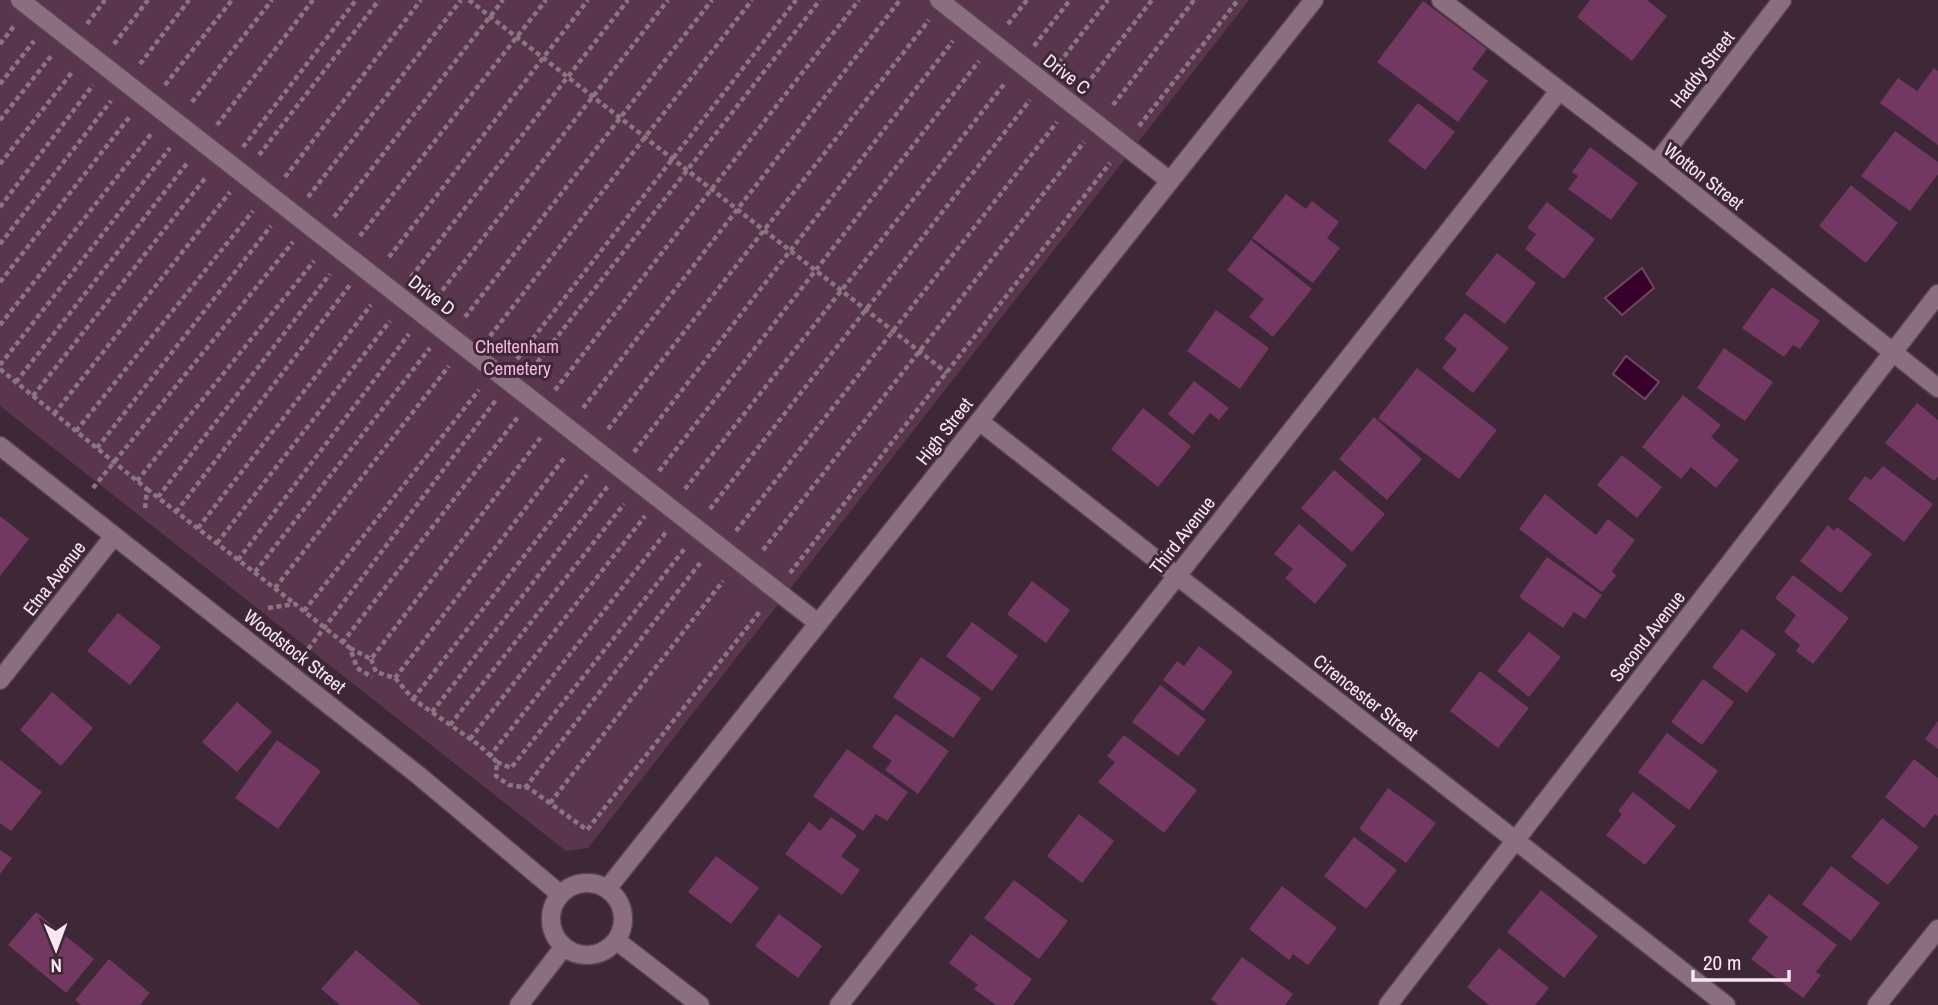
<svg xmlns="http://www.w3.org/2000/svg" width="1938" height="1005" viewBox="0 0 1938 1005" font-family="'Archivo Narrow',sans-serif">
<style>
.green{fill:#5a364e}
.water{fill:#38012b;stroke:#714666;stroke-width:2}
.building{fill:#733862}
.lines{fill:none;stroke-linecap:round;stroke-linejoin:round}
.minor-casing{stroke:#574351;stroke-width:21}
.path{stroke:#8a7583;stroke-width:4.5;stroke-dasharray:5 3.5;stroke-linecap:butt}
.minor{stroke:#8b6f81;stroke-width:18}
.labels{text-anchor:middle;stroke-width:6;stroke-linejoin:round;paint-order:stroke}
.street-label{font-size:19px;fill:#f7e7f1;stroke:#3e2737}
.park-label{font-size:19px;fill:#f9b2e2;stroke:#3e2737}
</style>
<rect width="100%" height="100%" fill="#3e2737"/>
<path class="green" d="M0,0H1249L588,848L566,851L0,406Z"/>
<path class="water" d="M1642,268L1654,288L1622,315L1605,298Z
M1626,356L1659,382L1645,399L1613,374Z"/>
<path class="building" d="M1590,0H1647L1667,16L1632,61L1577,17Z
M1423,1L1487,49L1472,69L1488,81L1458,122L1377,62Z
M1934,68L1938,71V145L1880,103L1898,78L1917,91Z
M1418,103L1455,132L1425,170L1388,141Z
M1895,131L1938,162V174L1910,211L1861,176Z
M1590,147L1638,183L1611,220L1568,189L1578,176L1572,172Z
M1851,185L1898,223L1866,263L1819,226Z
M1286,194L1306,209L1312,201L1339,222L1327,238L1340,248L1313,283L1252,238Z
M1547,202L1595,239L1564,279L1525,249L1536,234L1527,228Z
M1251,240L1312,289L1273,337L1249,317L1264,299L1227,270Z
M1497,253L1536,283L1505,324L1465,294Z
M1772,287L1820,321L1800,349L1793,345L1784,357L1742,328Z
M1216,310L1269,348L1240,389L1187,351Z
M1465,313L1509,348L1473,393L1442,368L1457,349L1444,339Z
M1724,348L1773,382L1745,421L1697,388Z
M1417,368L1497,430L1459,479L1378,418Z
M1194,381L1229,408L1219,420L1210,413L1193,435L1168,414Z
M1683,395L1721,425L1711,437L1739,460L1716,488L1691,467L1681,479L1642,447Z
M1917,403L1938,420V477L1934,481L1885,443Z
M1143,408L1191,446L1158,487L1111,449Z
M1374,417L1422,459L1387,500L1339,459Z
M1622,455L1662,487L1637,518L1597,485Z
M1883,466L1933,504L1904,542L1848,499L1865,476L1871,480Z
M1334,470L1385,514L1352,552L1301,508Z
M1545,494L1596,535L1608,519L1635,540L1612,571L1616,576L1602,592L1519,529Z
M0,516L29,539L0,576Z
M1299,524L1347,565L1315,604L1285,578L1293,569L1274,554Z
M1828,525L1834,531L1837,527L1872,554L1841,593L1800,561Z
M1547,557L1602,595L1585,619L1574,612L1563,628L1519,597Z
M1793,575L1849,618L1813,664L1796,651L1800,645L1784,632L1796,615L1775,598Z
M1032,581L1070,610L1046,643L1007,614Z
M118,613L161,647L130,685L87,651Z
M972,622L1018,656L992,691L946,656Z
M1742,629L1776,654L1747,693L1712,667Z
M1529,632L1561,657L1529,697L1497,671Z
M1199,646L1233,672L1203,711L1163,680L1177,661L1184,666Z
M921,657L981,698L953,738L893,697Z
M1480,671L1529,708L1498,748L1450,711Z
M1703,679L1734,702L1702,745L1671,722Z
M1160,685L1206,720L1178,756L1132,722Z
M52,692L93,728L61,766L20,730Z
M237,702L272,732L237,772L202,742Z
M896,714L949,751L918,794L885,770L892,761L872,747Z
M1938,721V749L1925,739Z
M1667,733L1718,771L1689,810L1638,772Z
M1124,735L1197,790L1164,833L1098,782L1115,762L1107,756Z
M277,740L321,771L278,829L235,798Z
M847,749L908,792L887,821L876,814L863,831L813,796Z
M1914,759L1938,778V816L1935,814L1924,828L1885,797Z
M0,760L42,792L11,831L0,823Z
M1388,788L1436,823L1406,863L1359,829Z
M1633,792L1676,826L1645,865L1606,835L1622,814L1618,811Z
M1079,814L1114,841L1082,883L1047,856Z
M831,817L857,835L841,856L860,870L842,895L785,854L809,822L820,831Z
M1882,818L1919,847L1888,885L1851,857Z
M1354,837L1397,870L1366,909L1324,876Z
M0,850L12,858L0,874Z
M716,856L759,888L731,924L688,892Z
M1831,866L1880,903L1851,941L1802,904Z
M1014,880L1068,921L1039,959L984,918Z
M1282,886L1337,928L1308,965L1293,954L1289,960L1249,929Z
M1541,890L1598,936L1564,978L1507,932Z
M1769,894L1837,945L1816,972L1821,975L1803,998L1751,959L1768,937L1748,921Z
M36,912L94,959L66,993L8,945Z
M779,914L822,946L798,978L755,946Z
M971,934L1032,979L1013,1005H996L974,989L978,985L949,963Z
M1499,948L1549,988L1535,1005H1489L1467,987Z
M356,950L421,1005H340L321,989Z
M1242,957L1293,994L1285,1005H1218L1211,999Z
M109,959L150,993L140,1005H81L75,1000Z"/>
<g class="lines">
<defs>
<path id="minor" d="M20,0L818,623
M939,0L1170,181
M1441,0L1656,164L1938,388
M1656,164L1782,0
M979,421C1229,615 1476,812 1726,1005
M0,446L418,775L560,894
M0,680L114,536
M551 919a36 36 0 1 1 72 0a36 36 0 1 1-72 0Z
M607,889L1314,0
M617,941L700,1005
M519,1005L563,948
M839,1005L1559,91
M1388,1005L1938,294
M1877,1005L1938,929"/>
</defs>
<use href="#minor" class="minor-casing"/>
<path class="path" d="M469,0L947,373
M87,24L105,0
M1008,24L1027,0
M0,44L14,26
M114,44L148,0
M1034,46L1070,0
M1059,63L1108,0
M140,64L189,0
M0,84L34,41
M165,85L232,0
M1086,85L1152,0
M192,102L272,0
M1113,105L1194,0
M0,120L52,55
M217,125L313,0
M1139,126L1238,0
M243,147L356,0
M259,155L379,0
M0,164L73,71
M285,177L421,0
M308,197L461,0
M0,207L93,85
M334,217L503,0
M360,236L546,0
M0,244L111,101
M389,257L588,0
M411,277L628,0
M0,282L131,115
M437,297L668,0
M465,317L712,0
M0,325L151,134
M490,336L752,0
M517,359L796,0
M0,365L170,148
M0,369L147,489L145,509
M532,369L820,0
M16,382L188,162
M555,390L859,0
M33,396L206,177
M583,408L900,0
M54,414L230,192
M608,429L929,20
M76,431L253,211
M97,448L271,226
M634,452L953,41
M659,471L979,61
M137,481L314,261
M93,488L293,242
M147,489L295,604
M685,489L1005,83
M158,497L330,274
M710,509L1030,100
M176,512L350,285
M198,528L371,305
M736,531L1057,122
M217,543L390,321
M763,550L1084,142
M238,560L409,334
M255,572L430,348
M790,573L1110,163
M275,588L449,366
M268,608L295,604L350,648L357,668L372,677
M304,611L479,390
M342,643L518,417
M350,648L371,659L542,436
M303,656L496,400
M371,659L376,672L395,678L413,699L479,745L497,762L496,776L509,785L529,788L587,830L761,610
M395,678L565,457
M413,699L587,475
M432,712L608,486
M450,725L624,504
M470,739L645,516
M489,757L666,532
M497,762L511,768L686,547
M525,788L700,563
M550,803L723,581"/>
<use href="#minor" class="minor"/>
</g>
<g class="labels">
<g class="street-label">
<text transform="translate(1702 69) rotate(-52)" y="7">Haddy Street</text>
<text transform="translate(1067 74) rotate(38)" y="7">Drive C</text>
<text transform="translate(1704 176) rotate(38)" y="7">Wotton Street</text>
<text transform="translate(432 295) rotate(38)" y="7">Drive D</text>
<text transform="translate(944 431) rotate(-52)" y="7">High Street</text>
<text transform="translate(1182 535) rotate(-52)" y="7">Third Avenue</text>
<text transform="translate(54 578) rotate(-52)" y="7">Etna Avenue</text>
<text transform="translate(1647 636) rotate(-52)" y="7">Second Avenue</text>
<text transform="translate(295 651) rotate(38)" y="7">Woodstock Street</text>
<text transform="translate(1366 697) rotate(38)" y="7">Cirencester Street</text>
</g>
<g class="park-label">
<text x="517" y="353">Cheltenham<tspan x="517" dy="22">Cemetery</tspan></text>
</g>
</g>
<g transform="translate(56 949) rotate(179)" stroke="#3e2737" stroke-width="5" paint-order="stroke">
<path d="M0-5L12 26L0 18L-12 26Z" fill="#f7e7f1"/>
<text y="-10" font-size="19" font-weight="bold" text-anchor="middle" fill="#f7e7f1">N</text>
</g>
<path d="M1693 970v10h96v-10" fill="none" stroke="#f7e7f1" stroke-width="3.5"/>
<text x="1703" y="970" font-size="21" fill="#f7e7f1" stroke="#3e2737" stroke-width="5" paint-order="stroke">20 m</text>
</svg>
